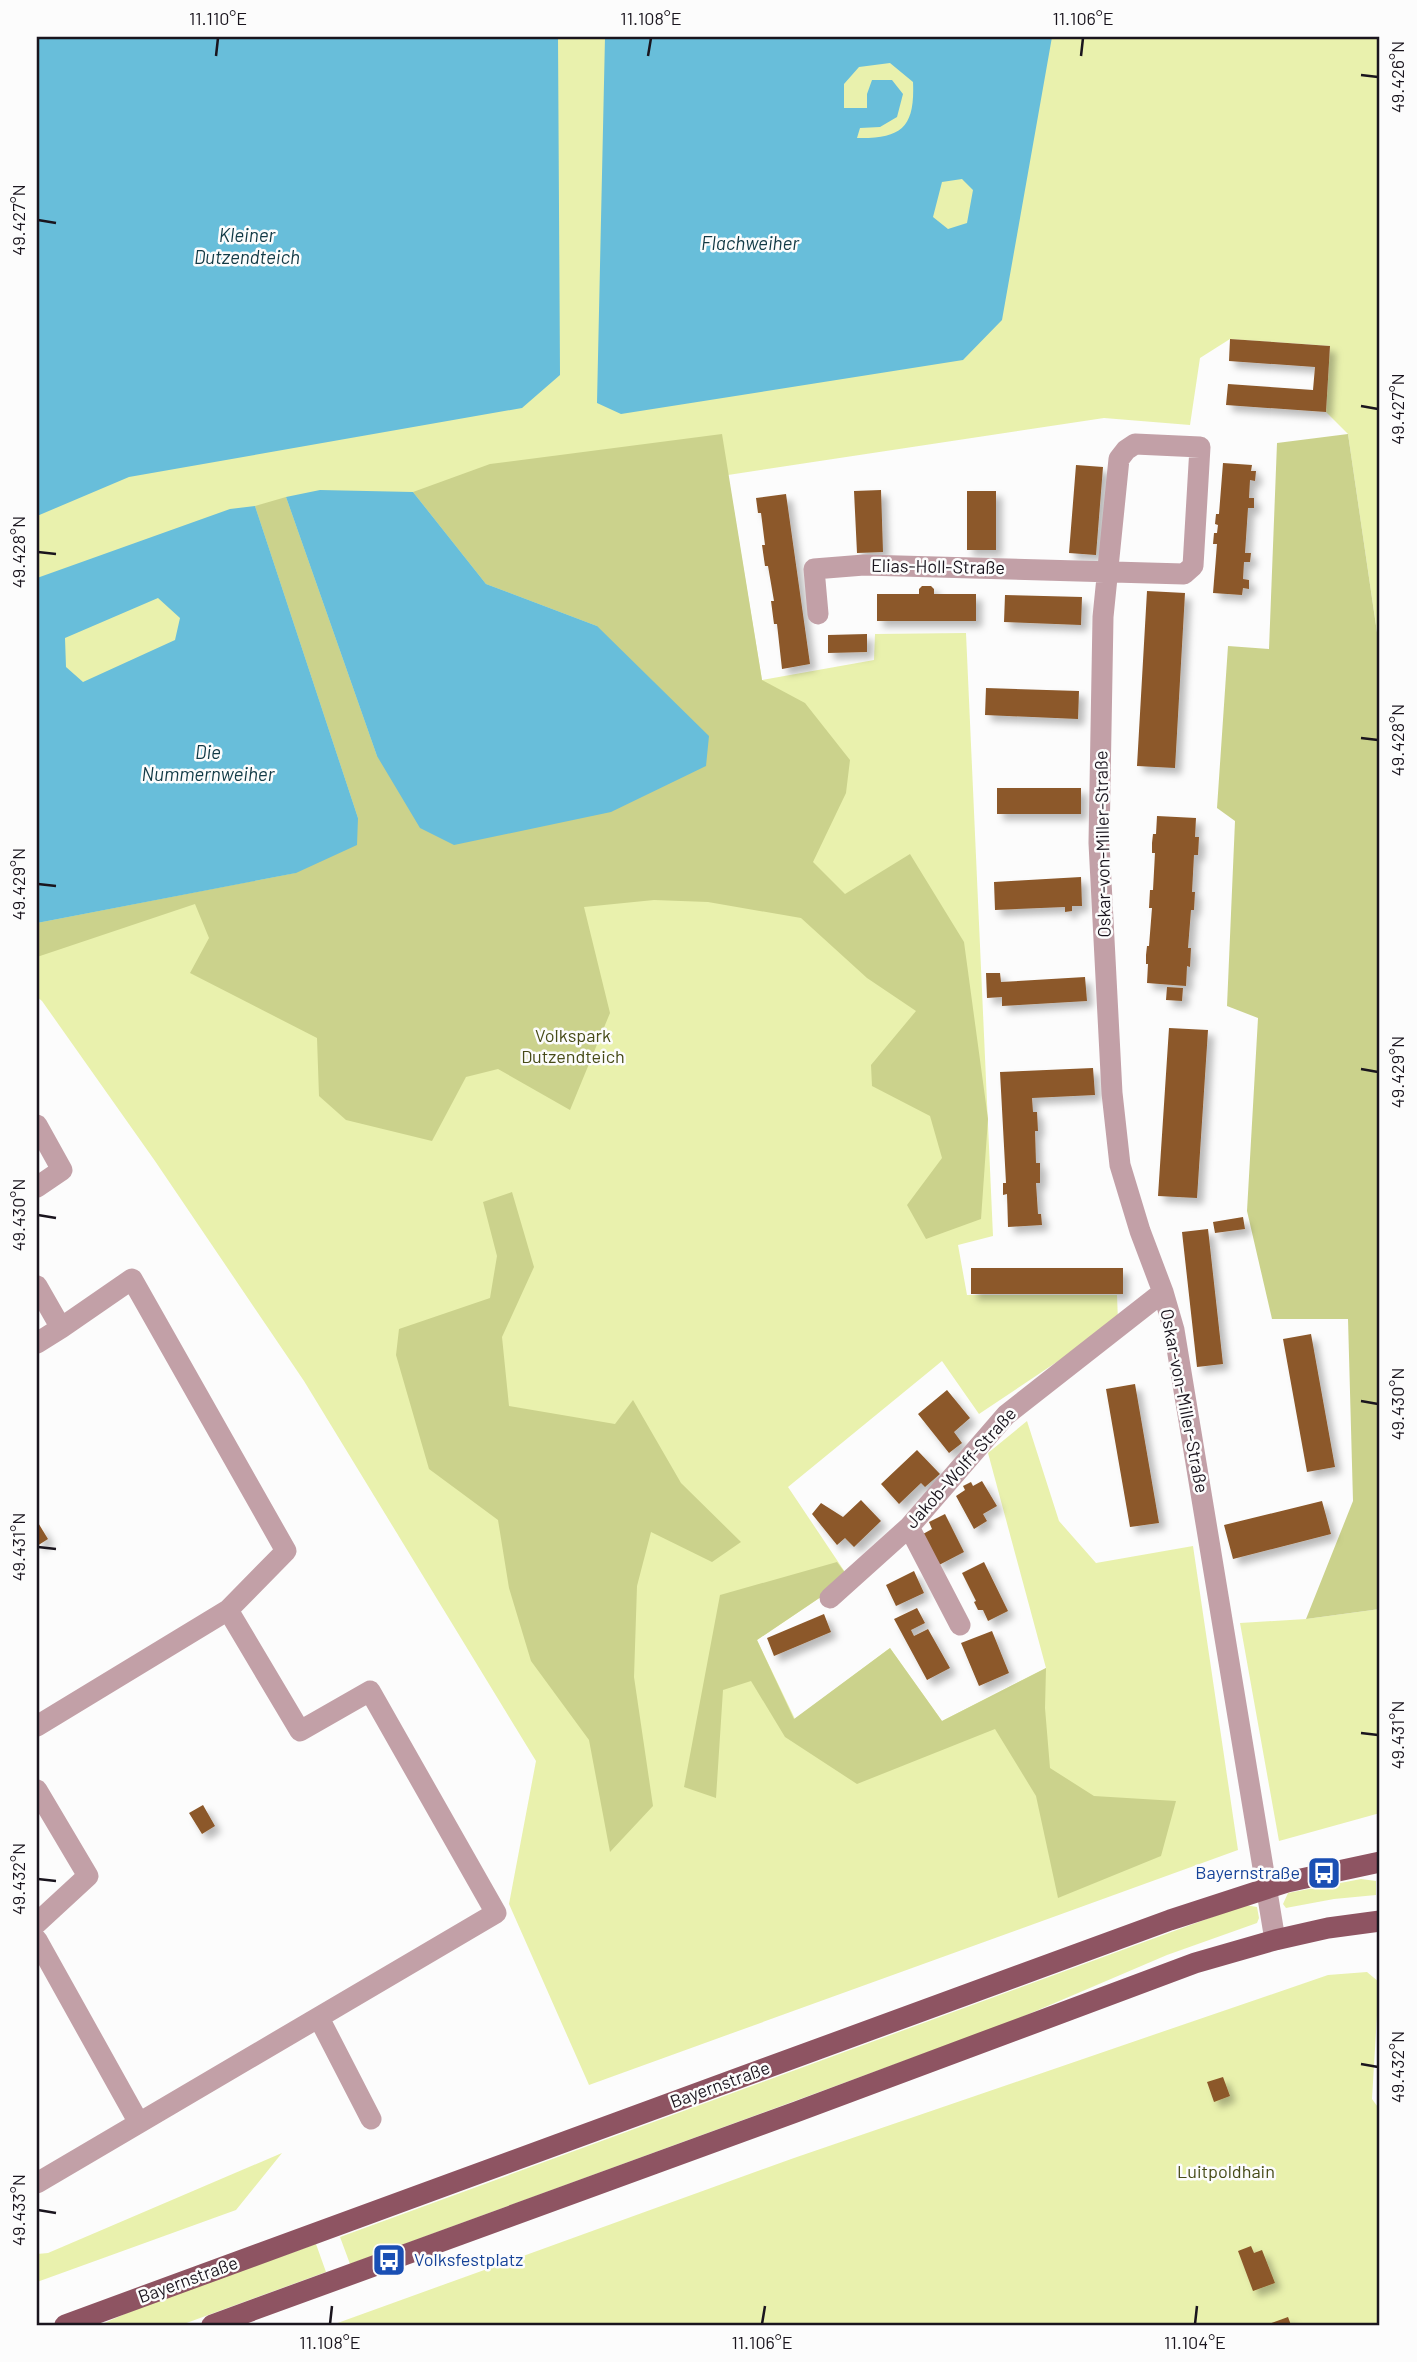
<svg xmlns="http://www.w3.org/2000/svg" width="1417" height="2362" viewBox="0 0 1417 2362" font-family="Barlow,sans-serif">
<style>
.green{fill:#e9f1ad}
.forest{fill:#cbd28c}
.water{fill:#68beda;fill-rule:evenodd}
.building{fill:#8c5829;filter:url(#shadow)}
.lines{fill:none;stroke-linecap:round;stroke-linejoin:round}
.street{stroke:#c2a0a7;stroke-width:21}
.primary{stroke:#8e5462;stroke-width:21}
.ticks{fill:none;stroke:#1a151e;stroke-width:2.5}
.labels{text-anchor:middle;stroke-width:5;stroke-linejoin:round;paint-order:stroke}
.street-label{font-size:18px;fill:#1a151e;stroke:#fcfcfc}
.park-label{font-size:18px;fill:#474b17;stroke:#fcfcfc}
.transit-label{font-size:18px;fill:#164399;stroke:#fcfcfc;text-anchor:end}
.water-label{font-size:19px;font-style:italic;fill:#113945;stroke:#fcfcfc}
.neatline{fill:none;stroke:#1a151e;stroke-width:2.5}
.ticks-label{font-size:18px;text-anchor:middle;fill:#1a151e}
</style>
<defs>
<filter id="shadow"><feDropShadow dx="6" dy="6" stdDeviation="3.5" flood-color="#0004"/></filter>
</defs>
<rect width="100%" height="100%" fill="#fcfcfc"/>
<path class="green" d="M37,37H1380V653L1348,434L1326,412L1330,346L1230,339L1200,358L1190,425L1104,418L728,475L762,680L874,660L875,634L966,633L993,1236L958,1245L967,1295H1117L1118,1321L979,1414L942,1361L788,1487L849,1578L757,1640L795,1719L890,1648L942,1721L1046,1668L988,1453L1027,1421L1059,1521L1096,1563L1193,1546L1238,1850L589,2085L509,1904L536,1761L304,1381L155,1161L42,1001L37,997Z
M1380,1609V1813L1279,1841L1240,1623L1306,1619Z
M1361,1879L1376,1881V1895L1334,1899L1291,1907L1286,1908L1283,1904L1288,1893Z
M1245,1905L1257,1907L1259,1918L1257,1923L1167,1955L1010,2022L350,2264L340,2237Z
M1367,1972L1379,1982L1372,2099L1380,2110V2325H332L794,2158L1328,1975Z
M282,2153L236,2210L37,2282V2254L48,2253Z
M316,2244L326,2272L181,2325H100L138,2308Z"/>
<path class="forest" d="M722,434L762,680L805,703L850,760L846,793L813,862L845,894L910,854L964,942L988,1119L981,1219L926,1239L907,1205L942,1158L930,1116L872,1086L871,1065L916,1011L867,978L801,918L708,902L654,900L584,907L610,1013L570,1110L498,1069L466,1077L432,1141L346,1120L319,1096L317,1038L190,973L209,938L195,904L37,957V923L295,873L358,818L255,506L286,497L377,756L597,626L486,584L413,492L490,464Z
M1348,434L1380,653V1609L1306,1619L1353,1501L1348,1319H1272L1247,1211L1258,1018L1227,1006L1235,821L1217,808L1228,646L1269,649L1277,443Z
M512,1192L534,1267L502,1337L509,1406L615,1424L633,1400L681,1483L741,1542L712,1562L651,1532L637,1586L634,1677L653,1806L610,1852L589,1740L531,1661L509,1588L498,1520L429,1469L396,1355L399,1329L490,1298L497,1256L483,1202Z
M837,1562L849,1578L757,1640L794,1719L890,1648L942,1721L1046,1668L1045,1708L1050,1768L1094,1796L1176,1801L1161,1856L1058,1898L1036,1796L995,1729L857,1784L785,1737L751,1681L723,1690L716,1798L684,1787L720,1595Z"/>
<path class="water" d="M37,37H558L560,375L522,408L129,477L37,516Z
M605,37H1052L1002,320L963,360L621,414L597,403ZM890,63L913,82C915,127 902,139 857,138L860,128L880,127L897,117L903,94L892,80H872L867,94V108H844V84L859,67ZM962,179L973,190L967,223L948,229L933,217L942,182Z
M320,490L413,492L486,584L597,626L709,736L706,766L611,812L454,845L420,828L377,756L286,497Z
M255,506L358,818L357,845L296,873L37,923V578L230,509ZM158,598L180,618L175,640L83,682L66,667L65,638Z"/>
<path class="building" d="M1230,339L1330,346L1326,412L1226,405L1228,384L1313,390L1315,367L1229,361Z
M1223,463L1252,465L1251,471H1256L1255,481L1250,480L1249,498H1254V508H1248L1245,553H1251L1250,562H1244L1243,579L1249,580V589L1243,588L1242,595L1213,593L1217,544H1213L1214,533H1217L1218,525L1215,524L1216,514H1219Z
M1076,465L1103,467L1096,555L1069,553Z
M881,490L883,552L857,553L854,491Z
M967,491H996V550H967Z
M786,494L810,664L782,669L777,624H774L771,601H774L768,566H765L762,545H765L761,513H758L756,498Z
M922,586H931L934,589V594H976V621H877V594H919V589Z
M1147,591L1185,593L1175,768L1137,766Z
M1005,595L1082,597L1081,625L1004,622Z
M867,634V652L828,653V635Z
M986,688L1079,691L1078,719L985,715Z
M997,788H1081V814H997Z
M1157,816L1196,818L1195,837H1199L1198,855H1194L1192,892H1195L1194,910H1191L1188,948H1191L1190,967L1187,966L1186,986L1147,983L1148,964H1146V955L1147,946H1149L1152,908H1149L1150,890H1153L1155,853H1152V843L1153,834H1156Z
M1081,877L1082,906H1072V911L1065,912V907L995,910L994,882Z
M986,973H1000L1001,982L1085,977L1087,1001L1002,1006V997L987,998Z
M1167,987L1183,988L1182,1001L1166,1000Z
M1169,1028L1208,1030L1197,1198L1158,1196Z
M1093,1068L1095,1095L1032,1098L1033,1112H1037L1038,1131H1035L1036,1163H1040V1183H1036L1038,1214H1041L1042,1225L1008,1227L1007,1194L1003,1195V1183H1006L1000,1072Z
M1243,1217L1245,1229L1215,1233L1213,1222Z
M1208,1229L1223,1364L1197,1367L1182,1232Z
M971,1268H1123V1294H971Z
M1311,1334L1335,1467L1307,1472L1283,1339Z
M1135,1384L1159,1523L1130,1527L1106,1389Z
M947,1390L970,1418L954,1432L962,1443L949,1453L918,1414Z
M917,1450L940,1474L925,1487L921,1483L899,1504L881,1484Z
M982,1481L997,1506L983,1514L987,1521L974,1529L956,1496L965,1490L963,1486L971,1482L973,1486Z
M861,1500L881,1521L854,1547L845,1538L837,1545L812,1514L821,1503L843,1517Z
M1322,1501L1331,1534L1233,1559L1224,1525Z
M945,1514L964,1552L939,1565L923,1534L932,1529L929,1522Z
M37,1521L48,1539L37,1546Z
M984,1562L1008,1611L988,1621L983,1610H978L974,1602L976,1601L962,1573Z
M914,1571L924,1593L896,1606L886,1585Z
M917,1608L925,1623L911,1630L914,1636L928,1629L950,1668L927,1680L894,1619Z
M824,1614L831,1632L774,1656L767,1638Z
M992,1631L1009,1673L979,1686L961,1643Z
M203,1805L215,1826L202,1834L189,1813Z
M1223,2077L1230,2096L1214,2102L1207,2082Z
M1251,2246L1254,2253L1262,2250L1275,2283L1253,2291L1238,2251Z
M1288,2317L1291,2325H1266Z"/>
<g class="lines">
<path class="street" d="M818,614L814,569L864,565L1184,574L1193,566L1200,447L1135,444L1126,450L1119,459L1103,617L1099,843L1112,1093L1120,1165L1140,1231L1163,1292L1174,1330L1275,1940
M37,1125L62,1170L37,1187
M37,1286L61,1328L132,1279L286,1551L228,1610L300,1731L370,1691L496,1913L139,2123L37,1940
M37,1343L61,1328
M909,1527L960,1625
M830,1598L909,1527L1006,1415L1163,1292
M37,1726L228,1610
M37,1790L88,1876L37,1923
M319,2018L371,2119
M37,2183L139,2123"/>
<path class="primary" d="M65,2325L1170,1920L1287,1882L1380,1862
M212,2325L796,2112L1195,1963L1275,1940L1328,1928L1380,1921"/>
</g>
<path class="ticks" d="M216,56L218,38M648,56L651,38M1081,56L1083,38M1361,75L1378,77M38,220L56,223M1361,406L1378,409M38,552L56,554M1361,738L1378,740M38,884L56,886M1361,1069L1378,1072M38,1215L56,1218M1361,1401L1378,1404M38,1547L56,1549M1361,1733L1378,1735M38,1879L56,1881M1361,2064L1378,2067M38,2210L56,2213M330,2324L332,2306M762,2324L765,2306M1195,2324L1197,2306"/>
<defs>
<symbol id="bus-square" viewBox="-11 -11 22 22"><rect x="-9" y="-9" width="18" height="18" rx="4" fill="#1a4fb4" stroke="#fcfcfc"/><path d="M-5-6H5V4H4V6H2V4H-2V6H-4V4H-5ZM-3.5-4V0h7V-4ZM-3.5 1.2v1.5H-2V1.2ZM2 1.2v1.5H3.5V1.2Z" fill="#fff"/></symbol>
</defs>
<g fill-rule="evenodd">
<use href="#bus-square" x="1305" y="1854" width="38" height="38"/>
<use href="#bus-square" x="370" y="2241" width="38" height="38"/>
</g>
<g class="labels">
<g class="street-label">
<text transform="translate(938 567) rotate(1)" y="6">Elias-Holl-Straße</text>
<text transform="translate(1103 844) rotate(-91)" y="6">Oskar-von-Miller-Straße</text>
<text transform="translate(1184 1401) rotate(79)" y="6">Oskar-von-Miller-Straße</text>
<text transform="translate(961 1468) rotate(-48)" y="6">Jakob-Wolff-Straße</text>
<text transform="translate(720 2085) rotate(-20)" y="6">Bayernstraße</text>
<text transform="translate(188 2280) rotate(-20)" y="6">Bayernstraße</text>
</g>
<g class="park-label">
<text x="573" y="1042">Volkspark<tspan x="573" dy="21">Dutzendteich</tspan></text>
<text x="1226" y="2178">Luitpoldhain</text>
</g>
<g class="transit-label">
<text x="1300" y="1879">Bayernstraße</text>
<text x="414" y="2266" text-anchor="start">Volksfestplatz</text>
</g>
<g class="water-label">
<text x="247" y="242">Kleiner<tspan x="247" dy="22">Dutzendteich</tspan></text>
<text x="750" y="250">Flachweiher</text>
<text x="208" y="759">Die<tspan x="208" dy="22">Nummernweiher</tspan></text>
</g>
</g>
<rect width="1417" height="2362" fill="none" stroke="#fcfcfc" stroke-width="77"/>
<rect x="38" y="38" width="1340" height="2286" class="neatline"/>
<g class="ticks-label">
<text x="218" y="25">11.110°E</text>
<text x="651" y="25">11.108°E</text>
<text x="1083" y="25">11.106°E</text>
<text transform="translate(1398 77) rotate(-90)" y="6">49.426°N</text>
<text transform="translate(19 220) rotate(-90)" y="6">49.427°N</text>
<text transform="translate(1398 409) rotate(-90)" y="6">49.427°N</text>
<text transform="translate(19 552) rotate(-90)" y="6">49.428°N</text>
<text transform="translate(1398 740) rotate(-90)" y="6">49.428°N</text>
<text transform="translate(19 884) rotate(-90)" y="6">49.429°N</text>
<text transform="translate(1398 1072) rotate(-90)" y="6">49.429°N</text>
<text transform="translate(19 1215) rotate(-90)" y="6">49.430°N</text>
<text transform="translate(1398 1404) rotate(-90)" y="6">49.430°N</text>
<text transform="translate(19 1547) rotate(-90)" y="6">49.431°N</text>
<text transform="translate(1398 1735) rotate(-90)" y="6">49.431°N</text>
<text transform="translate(19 1879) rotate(-90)" y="6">49.432°N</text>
<text transform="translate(1398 2067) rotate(-90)" y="6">49.432°N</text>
<text transform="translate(19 2210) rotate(-90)" y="6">49.433°N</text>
<text x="330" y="2349">11.108°E</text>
<text x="762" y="2349">11.106°E</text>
<text x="1195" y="2349">11.104°E</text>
</g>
</svg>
